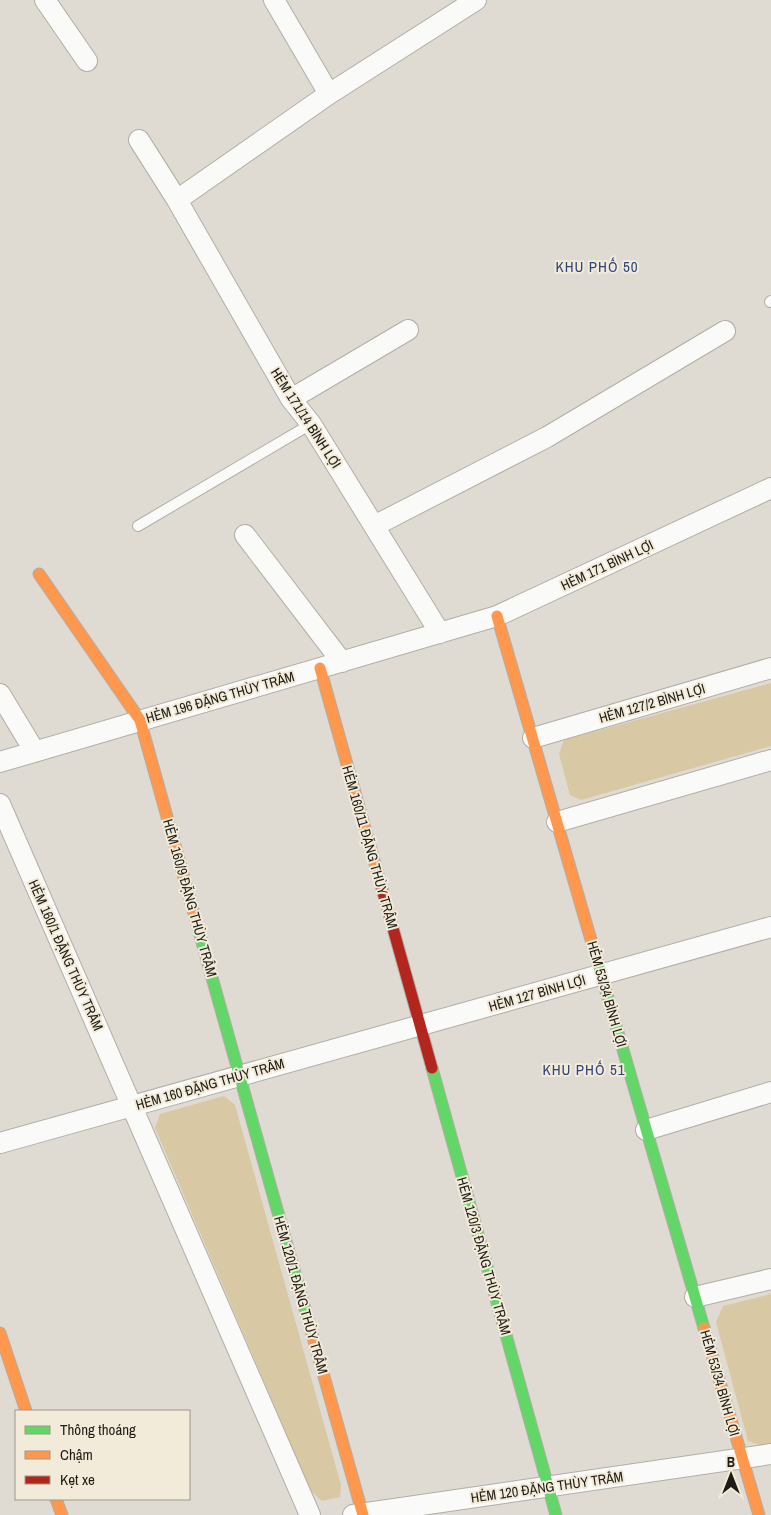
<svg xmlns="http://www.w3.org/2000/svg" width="771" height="1515" viewBox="0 0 771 1515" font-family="'Archivo Narrow',sans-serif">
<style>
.green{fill:#d8c8a3}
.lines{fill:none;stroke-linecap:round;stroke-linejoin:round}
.lane-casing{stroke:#b1aea7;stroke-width:12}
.street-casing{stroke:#b1aea7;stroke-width:22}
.fast-casing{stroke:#b1aea7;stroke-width:13}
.slow-casing{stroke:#b1aea7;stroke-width:13}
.jam-casing{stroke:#b1aea7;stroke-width:13}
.lane{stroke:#fafaf8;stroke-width:10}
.street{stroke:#fafaf8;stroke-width:20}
.fast{stroke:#63d668;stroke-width:11}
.slow{stroke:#ff974d;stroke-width:11}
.jam{stroke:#b3261e;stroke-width:11}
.labels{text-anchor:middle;stroke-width:4;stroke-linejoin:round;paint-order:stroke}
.street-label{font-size:14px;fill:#1e1b15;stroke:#f2ebd9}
.neighbourhood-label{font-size:15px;letter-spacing:1px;fill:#2e447d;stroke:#f2ebd9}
</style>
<rect width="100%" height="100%" fill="#dfdbd2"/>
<path class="green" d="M771,683V746L581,800L570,795L559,754L564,740Z
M224,1096L235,1105L341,1485L340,1497L322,1501L311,1491L155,1128L160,1114Z
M771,1294V1444L760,1445L748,1441L716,1322L723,1306Z"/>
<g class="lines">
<defs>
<path id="lane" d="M770,302L771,301
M138,526L311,424"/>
<path id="street" d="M45,0L87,61
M274,0L329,94
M139,140L177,200L291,399L311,424L440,633
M177,200L329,94L476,0
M291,399L408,330
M374,526L547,437L725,331
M245,535L342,662
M0,694L35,752
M533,738L771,668
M0,762L497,616L771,488
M0,804L310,1515
M557,822L771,760
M646,1130L771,1092
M0,1143L771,927
M695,1297L771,1279
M353,1515L771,1454"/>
<path id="fast" d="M195,917L307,1316
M596,957L704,1328
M432,1068L556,1515"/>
<path id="slow" d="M39,574L140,720L195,917
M497,616L596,957
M320,668L377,871
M307,1316L363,1515
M704,1328L759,1515
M0,1333L26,1411
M56,1499L62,1515"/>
<path id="jam" d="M377,871L432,1068"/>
</defs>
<use href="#lane" class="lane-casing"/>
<use href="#street" class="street-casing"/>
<use href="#fast" class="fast-casing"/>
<use href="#slow" class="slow-casing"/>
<use href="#jam" class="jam-casing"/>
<use href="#lane" class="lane"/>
<use href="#street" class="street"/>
<use href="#fast" class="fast"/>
<use href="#slow" class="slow"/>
<use href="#jam" class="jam"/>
</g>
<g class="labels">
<g class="street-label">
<text transform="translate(306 418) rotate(57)" y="5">HẺM 171/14 BÌNH LỢI</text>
<text transform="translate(607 565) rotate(-25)" y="5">HẺM 171 BÌNH LỢI</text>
<text transform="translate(220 697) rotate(-16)" y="5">HẺM 196 ĐẶNG THÙY TRÂM</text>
<text transform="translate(652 703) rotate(-16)" y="5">HẺM 127/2 BÌNH LỢI</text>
<text transform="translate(370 847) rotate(74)" y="5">HẺM 160/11 ĐẶNG THÙY TRÂM</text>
<text transform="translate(190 898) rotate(74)" y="5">HẺM 160/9 ĐẶNG THÙY TRÂM</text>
<text transform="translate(66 955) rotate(66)" y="5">HẺM 160/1 ĐẶNG THÙY TRÂM</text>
<text transform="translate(537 993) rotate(-16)" y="5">HẺM 127 BÌNH LỢI</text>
<text transform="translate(607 994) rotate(74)" y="5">HẺM 53/34 BÌNH LỢI</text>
<text transform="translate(210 1084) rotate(-16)" y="5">HẺM 160 ĐẶNG THÙY TRÂM</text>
<text transform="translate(484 1256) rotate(74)" y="5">HẺM 120/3 ĐẶNG THÙY TRÂM</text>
<text transform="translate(301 1295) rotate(74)" y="5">HẺM 120/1 ĐẶNG THÙY TRÂM</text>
<text transform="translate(720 1383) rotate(74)" y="5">HẺM 53/34 BÌNH LỢI</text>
<text transform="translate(547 1487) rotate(-8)" y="5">HẺM 120 ĐẶNG THÙY TRÂM</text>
</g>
<g class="neighbourhood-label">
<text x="597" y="272">KHU PHỐ 50</text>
<text x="584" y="1075">KHU PHỐ 51</text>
</g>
</g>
<rect x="15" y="1410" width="175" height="90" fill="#f2ebd9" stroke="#9d988b"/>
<rect x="25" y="1426" width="25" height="8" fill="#63d668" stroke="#9d988b"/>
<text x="60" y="1435" font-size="15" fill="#1e1b15">Thông thoáng</text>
<rect x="25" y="1451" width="25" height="8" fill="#ff974d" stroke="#9d988b"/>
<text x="60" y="1460" font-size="15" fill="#1e1b15">Chậm</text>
<rect x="25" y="1476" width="25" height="8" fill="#b3261e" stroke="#9d988b"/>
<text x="60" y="1485" font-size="15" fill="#1e1b15">Kẹt xe</text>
<g transform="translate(731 1475)" stroke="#f2ebd9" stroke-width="4" paint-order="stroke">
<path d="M0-4L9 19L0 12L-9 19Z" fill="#1e1b15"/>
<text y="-8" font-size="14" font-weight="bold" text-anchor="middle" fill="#1e1b15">B</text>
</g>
</svg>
